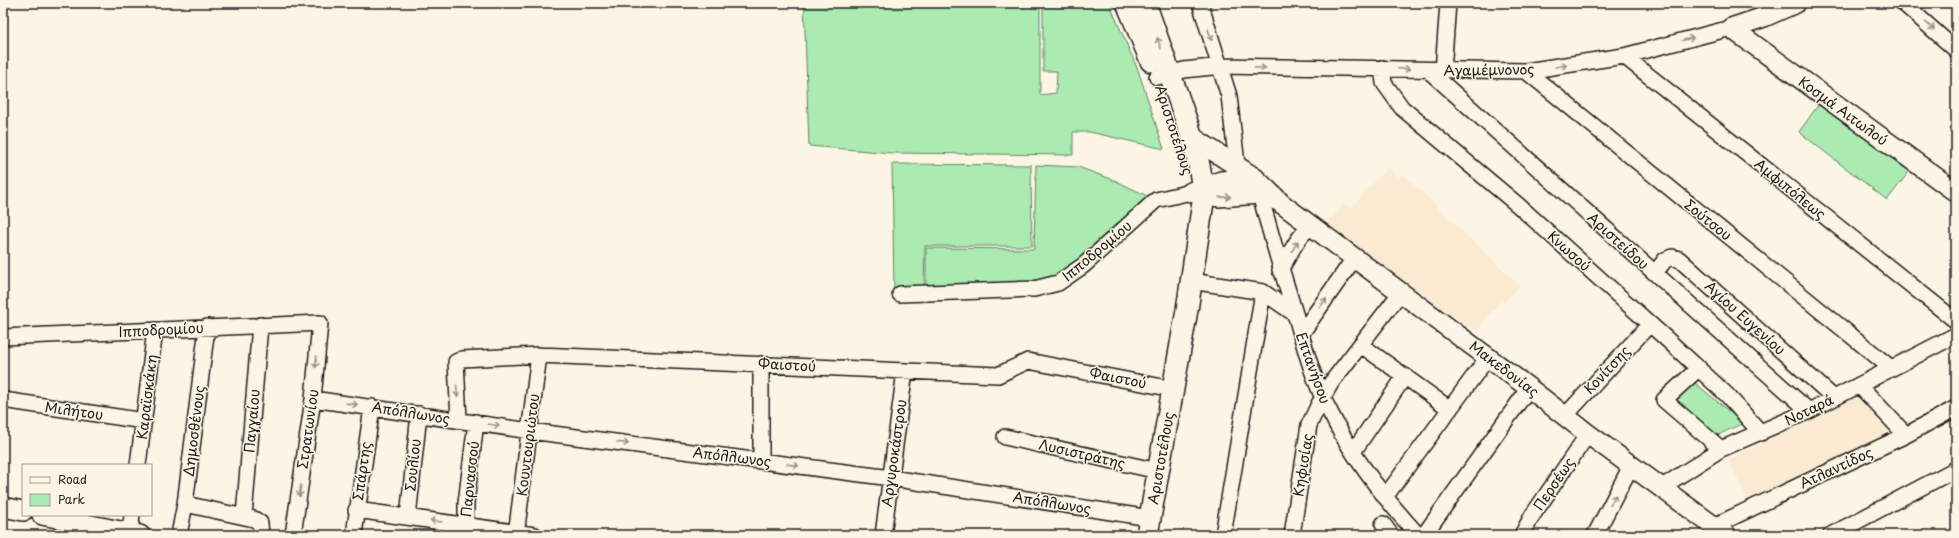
<svg xmlns="http://www.w3.org/2000/svg" width="1959" height="538" viewBox="0 0 1959 538" font-family="'Playpen Sans',sans-serif">
<style>
.built{fill:#fbead2}
.green{fill:#abeab1;stroke:#648366}
.lines{fill:none;stroke-linecap:round;stroke-linejoin:round}
.minor-casing{stroke:#1c1c1c;stroke-width:18}
.tertiary-casing{stroke:#1c1c1c;stroke-width:22}
.secondary-casing{stroke:#1c1c1c;stroke-width:24}
.minor{stroke:#fcf5e5;stroke-width:15}
.tertiary{stroke:#fcf5e5;stroke-width:19}
.secondary{stroke:#fcf5e5;stroke-width:21}
.oneway{stroke:#97938b}
.labels{text-anchor:middle;stroke-width:3;stroke-linejoin:round;paint-order:stroke}
.street-label{font-size:14px;fill:#1c1c1c;stroke:#fcf5e5}
</style>
<rect width="100%" height="100%" fill="#fcf5e5"/>
<filter id="ink" filterUnits="userSpaceOnUse"><feTurbulence type="fractalNoise" baseFrequency=".025" numOctaves="2"/><feDisplacementMap in="SourceGraphic" scale="8" xChannelSelector="R" yChannelSelector="G"/><feConvolveMatrix kernelMatrix="1 2 1 2 8 2 1 2 1" color-interpolation-filters="sRGB"/></filter>
<g filter="url(#ink)">
<path class="built" d="M1388,167L1400,177L1403,174L1520,286L1503,303L1501,301L1476,332L1324,225L1344,203L1351,208Z
M1859,395L1884,420L1891,436L1750,505L1728,460Z"/>
<path class="green" d="M804,3H1040V95L1056,93L1057,71H1043V3H1109L1138,70L1164,149L1090,132H1073V155L892,153L809,146Z
M1826,94L1916,163L1887,200L1799,132Z
M892,164L1031,165L1032,246H925L924,291L894,292Z
M1036,165L1078,167L1114,180L1156,200L1058,283L926,293V248L1034,249Z
M1694,382L1743,423L1716,436L1673,401Z"/>
<g class="lines">
<defs>
<path id="minor" d="M1200,3L1229,96L1237,164
M1903,3L1956,50
M1624,56L1956,321
M1382,68L1384,83L1402,108L1519,206L1671,343L1727,395L1761,433
M1428,70L1809,411
M1443,71L1448,3
M1526,71L1891,368
M1157,77L1184,70L1221,66L1526,71L1624,56L1731,28
M1260,194C1271,237 1284,278 1297,320C1306,352 1315,385 1331,414C1353,458 1385,499 1418,535
M1280,270C1290,256 1297,234 1313,226
M1655,273L1665,260L1672,257L1679,259L1834,398
M1191,281L1263,292L1295,314
M900,294L1034,289L1058,283L1084,265L1156,200L1191,192
M1301,334L1355,257
M3,337L320,323L313,399L293,535
M1361,345L1450,409
M761,364V460
M1699,368L1664,400L1721,449
M1859,385L1906,435
M313,399L530,431L891,478L1150,518
M3,400L144,421
M1565,416L1649,325
M459,420L456,362L462,359L539,355L998,375L1028,361L1173,389
M1005,437L1158,471
M1353,452L1405,376
M138,465L155,330
M1662,487L1721,449L1809,411L1956,335
M1385,497L1488,357
M185,504L254,519L260,523L261,535
M356,510L535,535
M244,516L260,325
M408,517L419,414
M1383,524L1391,535
M1714,526L1906,435L1956,408
M130,533L132,515
M179,535L185,504L207,327
M354,535L372,407
M466,535V503L476,422
M516,535L539,355
M883,535L905,371
M1223,535L1263,292
M1292,535L1309,425L1319,404L1331,383L1401,292
M1424,535L1529,388
M1522,535L1532,516L1588,434
M1595,535L1631,466
M1831,535L1956,469"/>
<path id="tertiary" d="M1731,28L1956,192
M1731,28L1764,17L1796,3
M1192,137L1255,178L1282,204L1529,388L1588,434L1726,535
M1191,192L1218,197L1260,194L1278,201
M1191,192L1221,181L1255,178
M3,507L23,511
M42,515L140,535"/>
<path id="secondary" d="M1127,3L1151,61
M1145,3L1192,137L1199,165L1204,195L1187,310L1147,535"/>
</defs>
<use href="#minor" class="minor-casing"/>
<use href="#tertiary" class="tertiary-casing"/>
<use href="#secondary" class="secondary-casing"/>
<use href="#minor" class="minor"/>
<use href="#tertiary" class="tertiary"/>
<use href="#secondary" class="secondary"/>
</g>
<defs><path id="oneway-shaft" d="M-6 0H5M1.5-3L5.5 0L1.5 3" fill="none" stroke-width="1.6" stroke-linecap="round" stroke-linejoin="round"/></defs>
<g class="oneway">
<use href="#oneway-shaft" transform="translate(1930 26) rotate(41)"/>
<use href="#oneway-shaft" transform="translate(1210 35) rotate(71)"/>
<use href="#oneway-shaft" transform="translate(1688 39) rotate(-15)"/>
<use href="#oneway-shaft" transform="translate(1159 43) rotate(-109)"/>
<use href="#oneway-shaft" transform="translate(1561 66) rotate(-9)"/>
<use href="#oneway-shaft" transform="translate(1260 68) rotate(2)"/>
<use href="#oneway-shaft" transform="translate(1404 69) rotate(2)"/>
<use href="#oneway-shaft" transform="translate(1225 197) rotate(-2)"/>
<use href="#oneway-shaft" transform="translate(1295 246) rotate(-60)"/>
<use href="#oneway-shaft" transform="translate(1323 303) rotate(-55)"/>
<use href="#oneway-shaft" transform="translate(316 362) rotate(95)"/>
<use href="#oneway-shaft" transform="translate(457 391) rotate(85)"/>
<use href="#oneway-shaft" transform="translate(352 404) rotate(8)"/>
<use href="#oneway-shaft" transform="translate(494 425) rotate(9)"/>
<use href="#oneway-shaft" transform="translate(623 443) rotate(7)"/>
<use href="#oneway-shaft" transform="translate(793 465) rotate(8)"/>
<use href="#oneway-shaft" transform="translate(300 491) rotate(98)"/>
<use href="#oneway-shaft" transform="translate(1613 500) rotate(-62)"/>
<use href="#oneway-shaft" transform="translate(436 521) rotate(-171)"/>
</g>
</g>
<g class="labels">
<g class="street-label">
<text transform="translate(1489 70) rotate(-1)" y="5">Αγαμέμνονος</text>
<text transform="translate(1843 111) rotate(36)" y="5">Κοσμά Αιτωλού</text>
<text transform="translate(1174 130) rotate(72)" y="5">Αριστοτέλους</text>
<text transform="translate(1790 189) rotate(39)" y="5">Αμφιπόλεως</text>
<text transform="translate(1708 220) rotate(39)" y="5">Σούτσου</text>
<text transform="translate(1618 241) rotate(42)" y="5">Αριστείδου</text>
<text transform="translate(1097 251) rotate(-40)" y="5">Ιπποδρομίου</text>
<text transform="translate(1569 251) rotate(42)" y="5">Κνωσού</text>
<text transform="translate(1745 318) rotate(42)" y="5">Αγίου Ευγενίου</text>
<text transform="translate(161 330) rotate(-3)" y="5">Ιπποδρομίου</text>
<text transform="translate(787 365) rotate(3)" y="5">Φαιστού</text>
<text transform="translate(1313 368) rotate(70)" y="5">Επτανήσου</text>
<text transform="translate(1504 369) rotate(37)" y="5">Μακεδονίας</text>
<text transform="translate(1607 370) rotate(-47)" y="5">Κονίτσης</text>
<text transform="translate(1118 378) rotate(11)" y="5">Φαιστού</text>
<text transform="translate(147 397) rotate(-83)" y="5">Καραϊσκάκη</text>
<text transform="translate(1809 410) rotate(-26)" y="5">Νοταρά</text>
<text transform="translate(74 411) rotate(8)" y="5">Μιλήτου</text>
<text transform="translate(411 413) rotate(9)" y="5">Απόλλωνος</text>
<text transform="translate(252 421) rotate(-85)" y="5">Παγγαίου</text>
<text transform="translate(308 429) rotate(-82)" y="5">Στρατωνίου</text>
<text transform="translate(194 431) rotate(-83)" y="5">Δημοσθένους</text>
<text transform="translate(528 445) rotate(-83)" y="5">Κουντουριώτου</text>
<text transform="translate(894 453) rotate(-82)" y="5">Αργυροκάστρου</text>
<text transform="translate(1082 454) rotate(13)" y="5">Λυσιστράτης</text>
<text transform="translate(732 457) rotate(7)" y="5">Απόλλωνος</text>
<text transform="translate(1161 458) rotate(-80)" y="5">Αριστοτέλους</text>
<text transform="translate(413 465) rotate(-84)" y="5">Σουλίου</text>
<text transform="translate(1303 465) rotate(-81)" y="5">Κηφισίας</text>
<text transform="translate(1836 468) rotate(-25)" y="5">Ατλαντίδος</text>
<text transform="translate(362 471) rotate(-82)" y="5">Σπάρτης</text>
<text transform="translate(470 479) rotate(-84)" y="5">Παρνασσού</text>
<text transform="translate(1554 484) rotate(-56)" y="5">Περσέως</text>
<text transform="translate(1052 503) rotate(9)" y="5">Απόλλωνος</text>
</g>
</g>
<rect width="1959" height="538" fill="none" stroke="#fcf5e5" stroke-width="16"/>
<rect x="8" y="8" width="1943" height="522" fill="none" stroke="#1c1c1c" stroke-width="1.5" filter="url(#ink)"/>
<rect x="22" y="464" width="130" height="52" fill="#fcf5e5" stroke="#a29e95"/>
<rect x="30" y="477" width="20" height="6" fill="#fcf5e5" stroke="#a29e95"/>
<text x="58" y="484" font-size="12" fill="#1c1c1c">Road</text>
<rect x="30" y="494" width="20" height="12" fill="#abeab1" stroke="#a29e95"/>
<text x="58" y="504" font-size="12" fill="#1c1c1c">Park</text>
</svg>
